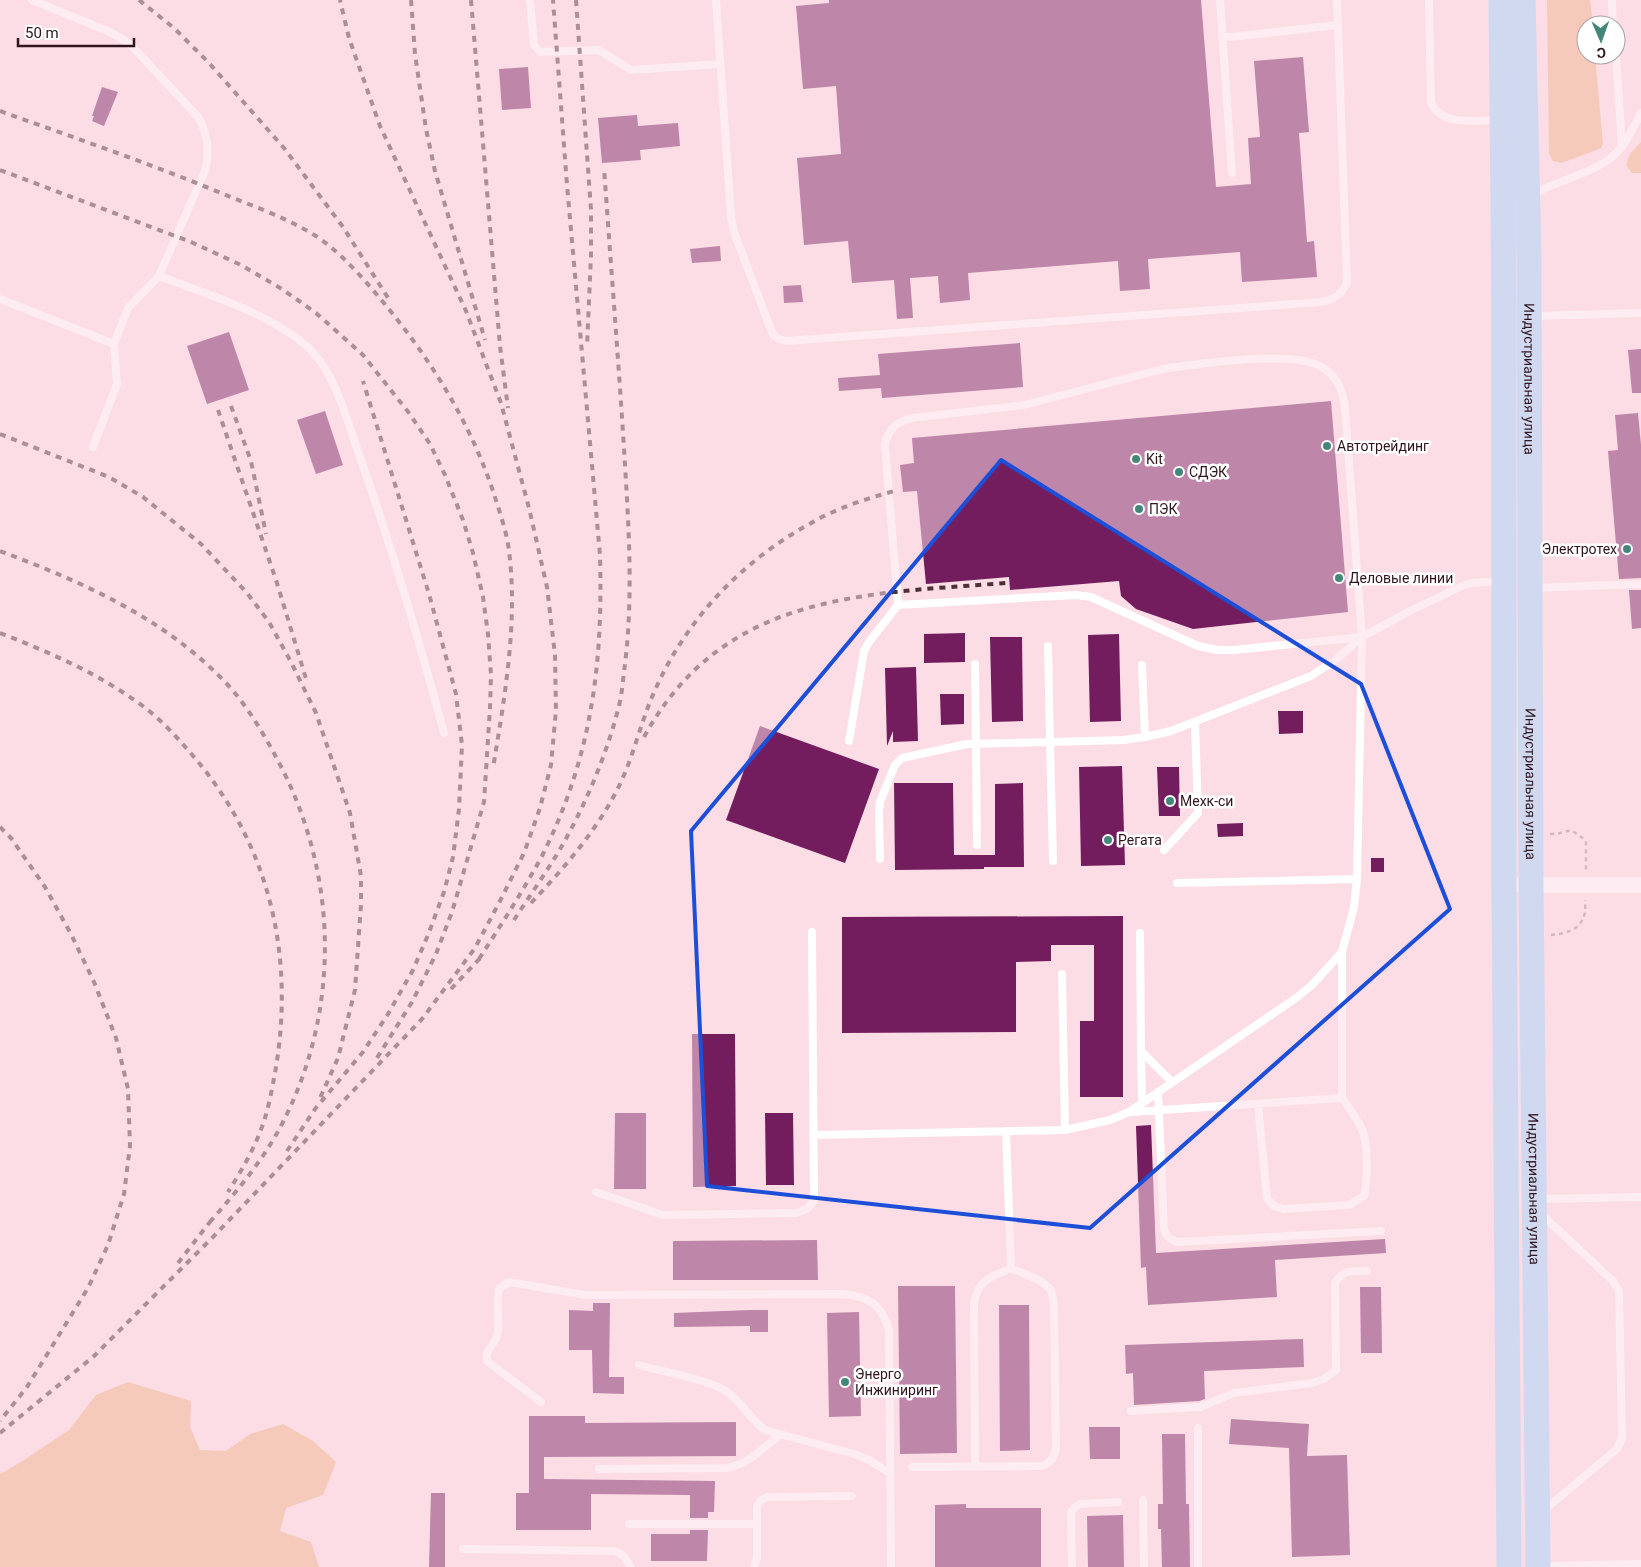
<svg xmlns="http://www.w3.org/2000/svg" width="1641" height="1567" viewBox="0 0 1641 1567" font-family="Roboto,sans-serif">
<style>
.green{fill:#efb486}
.building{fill:#731d5f}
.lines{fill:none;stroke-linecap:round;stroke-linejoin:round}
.path{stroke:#a88993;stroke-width:2.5;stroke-dasharray:4 4;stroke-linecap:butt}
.lane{stroke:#fff;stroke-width:8}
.street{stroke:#fff;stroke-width:16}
.primary{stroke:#9bd6fa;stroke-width:25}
.rail{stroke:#4c2f39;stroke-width:4;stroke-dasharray:6 6;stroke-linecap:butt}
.marked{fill:none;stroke:#1d4ed8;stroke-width:4;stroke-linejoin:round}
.poi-dot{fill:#44877a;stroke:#fff;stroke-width:2}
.labels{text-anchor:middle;stroke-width:5;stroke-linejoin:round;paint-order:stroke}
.street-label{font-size:14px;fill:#30141e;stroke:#fff}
.poi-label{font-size:14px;fill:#30141e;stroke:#fff;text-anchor:start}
</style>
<rect width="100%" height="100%" fill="#fcdce5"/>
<path class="green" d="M1547,0H1590L1593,25H1586V55H1595L1603,144L1601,148L1562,163L1553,161L1549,154Z
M1641,142V173H1632L1626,165L1630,154Z
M128,1382L191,1401L190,1427L200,1450L226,1451L250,1434L283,1424L313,1441L336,1462L323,1495L286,1508L280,1531L311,1542L319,1567H0V1474L21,1462L69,1430L96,1395Z"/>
<path class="building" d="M829,0H1201L1216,187L1251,184L1248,138L1260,137L1254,61L1303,57L1309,132L1299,133L1307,242L1314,241L1317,277L1242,282L1240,252L1148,259L1150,289L1120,291L1118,261L968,273L970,300L940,303L938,276L910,278L913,318L897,319L894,280L852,283L848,241L804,245L797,158L841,154L836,86L803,89L796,6L829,3Z
M528,67L531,108L502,110L499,69Z
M102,87L118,92L104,126L92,121L94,116H92Z
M637,115L638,126L678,123L680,146L640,150L641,160L602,163L598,118Z
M720,246L721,261L692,263L690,249Z
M801,285L803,302L784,303L783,286Z
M229,332L249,390L207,404L187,346Z
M1020,343L1023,387L882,398L881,388L839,391L838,378L880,375L878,354Z
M1641,349V393H1632L1628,350Z
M1331,401L1348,612L1193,629L1136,609L1121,596L1119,581L1010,590L1009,577L926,584L917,491L903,492L900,465L914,463L912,438Z
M325,411L343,465L316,474L297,420Z
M1638,413L1641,445V578L1619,579L1608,451L1618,450L1615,415Z
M1629,590H1641V628L1632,629Z
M965,633V662L924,663V634Z
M1119,634L1121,721L1090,722L1088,635Z
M990,637H1022L1023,721L992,722Z
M916,667L918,741L893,742V731L887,746L885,668Z
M940,694H964V724L941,725Z
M1278,711H1303V733L1279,734Z
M760,726L879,769L845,863L726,820Z
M1122,766L1125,865L1081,866L1079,767Z
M1157,767H1179L1180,816H1159Z
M894,783H953L954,855H995V784L1023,783L1024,867H984V869L895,870Z
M1243,823V836L1218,837L1217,824Z
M1371,858H1384V872H1371Z
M1123,916V1097H1080V1021H1094V945H1051V961L1016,962V1032L842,1033V917Z
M692,1034H735L736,1186L693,1187Z
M615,1113H646V1189H614Z
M765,1113H793L794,1185H766Z
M1151,1125L1156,1253L1385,1239L1386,1253L1275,1260L1277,1297L1148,1305L1146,1267L1141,1268L1136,1126Z
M817,1240L818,1280H673V1241Z
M898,1286H955L957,1453L900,1454Z
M1360,1287H1381L1382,1353H1361Z
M593,1303H610L609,1377H624V1394L593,1393L592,1350H569V1310L593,1311Z
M999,1305H1029L1030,1450L1000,1451Z
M750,1310H768V1332H750V1326L674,1327V1313Z
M859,1312L861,1416L829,1417L827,1313Z
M1303,1339L1304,1367L1204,1371L1205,1399L1199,1401L1134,1405L1133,1373L1126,1374L1125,1345Z
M529,1416H585V1423L736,1422V1456L544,1457V1479L715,1481L714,1512H708V1518H690V1495L591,1494V1530H516V1493H529Z
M1231,1419L1309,1424L1307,1456L1347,1455L1350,1555L1292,1557L1289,1448L1229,1444Z
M1089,1427H1120V1459H1090Z
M1162,1434H1185L1186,1504H1189L1190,1567H1162L1161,1529H1158V1504H1163Z
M431,1493H445V1567H429Z
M966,1504V1508H1041V1567H935V1505Z
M1123,1515L1124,1567H1088L1087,1516Z
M690,1530H708L707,1561H651V1534H690Z"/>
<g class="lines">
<path class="path" d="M1550,834C1572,834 1565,823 1586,841V870
M1551,935C1564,934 1580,930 1584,916C1586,911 1585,905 1585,900"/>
<path class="lane" d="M32,0L110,32L122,39L131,45L198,117C208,134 209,149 206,168L159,276C206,294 264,311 303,343C336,370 346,419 360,457C392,548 419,640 444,733
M530,0L534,45L540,52L599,50L631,70L720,64
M716,0L731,216L734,232L773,335L779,339L786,341L1322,302C1336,298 1340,296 1347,283L1337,0
M1220,0L1232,173
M1429,0L1431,103C1442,127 1476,120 1498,120
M1612,0L1613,25
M1222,38L1338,25
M1616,55L1622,146
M1531,195C1556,181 1592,174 1613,156C1626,145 1633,128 1641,113
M0,299L114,344
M1533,316L1641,313
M93,447L117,384L114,344L128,308L159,276
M1533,549L1606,547
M1533,588L1641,584
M898,605L1075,595L1091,597L1198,646L1217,650H1234L1362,637
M975,664L977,845
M1142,665L1145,737
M849,741L864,651L869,642L898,605L885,444C889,428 897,422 912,418L1024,405L1163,369C1198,364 1298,348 1325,369C1339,380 1343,392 1345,408L1362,637
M1164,850L1198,813L1195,722
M880,859L879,813L880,802L895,765L902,758L967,744L1050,742L1048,646
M1053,861L1050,742L1123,740L1145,737L1171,731L1311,676L1334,661L1362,637
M1177,883L1357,879
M1140,933L1141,1051L1172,1082
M1062,974L1065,1130
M1141,1051L1142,1103
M1158,1092L1164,1229C1167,1237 1170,1240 1178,1242L1381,1231
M1258,1104L1267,1199L1274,1206L1283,1209L1349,1205L1364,1196C1368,1181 1368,1143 1362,1129C1357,1118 1349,1108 1342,1098
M1131,1112L1342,1098V952
M1006,1131L1011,1268
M813,1135L1065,1130L1110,1120L1129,1112L1296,998L1312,985L1342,952L1354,907L1357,879L1362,637L1406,613L1462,586L1472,583L1502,581
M596,1192L663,1215L796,1213L807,1209L814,1201L812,932
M1539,1199L1641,1197
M1541,1214L1613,1281L1619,1291L1622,1438L1617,1449L1543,1511
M639,1365C663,1372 706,1379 726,1391C741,1401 750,1419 765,1430L854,1454L869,1460L890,1473
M541,1402L487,1361C484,1351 494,1345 497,1336C501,1321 495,1304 499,1289L509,1282L585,1295L843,1294C869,1297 881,1303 889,1330L891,1567
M1131,1411L1200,1407L1234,1393L1312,1383L1324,1379L1336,1370L1335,1283C1344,1269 1351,1271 1367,1271
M1198,1428V1567
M912,1467L1042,1466C1051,1463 1054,1458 1056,1448L1054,1303L1051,1290L1041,1281L1011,1268C990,1278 979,1278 974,1303L975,1467
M599,1469L727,1468C749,1464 764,1447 781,1434
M1143,1500L1144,1567
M629,1524H757
M463,1549L613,1551C622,1552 626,1559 631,1567
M1541,1566L1641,1564
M754,1567L757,1558V1507L761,1500L767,1497L852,1496
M1072,1567L1071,1512L1075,1507L1080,1504L1118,1502"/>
<path class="street" d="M1521,885H1641"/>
<g class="primary">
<path d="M1501,0L1504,317V885L1509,1567"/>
<path id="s1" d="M1523,0L1529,259L1531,885L1538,1567"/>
</g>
<path class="rail" d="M139,0L174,28L210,64L284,148L343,227L390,301
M411,0L415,54L426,129L435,171L485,340
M471,0L500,346L508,408
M576,0L591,210V255L587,347
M0,111C78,139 157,166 233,198C256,207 280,216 302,228C330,242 352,266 372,289C425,350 469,418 494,494C499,510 505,527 508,544C519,617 505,695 493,768
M0,170L191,242L241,265L282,289L316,313L363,355L409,413L430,444L445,475L463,520L473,553L483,597L488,634L491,675L490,708L484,802L452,912L436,954L412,1002L377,1058
M231,406L251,461L266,534
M218,410L277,583L307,682
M0,434L109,477L143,497L201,544L247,593L269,622L291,662L316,713L350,813L361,876V904L355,990L338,1058L320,1098
M0,551C77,580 156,614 216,673C241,696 260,727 276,757C337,869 342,1003 285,1118C266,1157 238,1190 209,1223
M0,633C51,653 100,674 144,707C160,719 174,734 187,749C269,840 296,954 275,1073C272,1089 269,1106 264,1121C256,1146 242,1170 228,1192
M644,737C723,593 862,594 1006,583
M0,827L11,838L45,887L71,934L94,982L116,1038L128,1089L130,1146L124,1194L108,1245L88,1288L27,1387L0,1421
M531,903C563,869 594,834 616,792C632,762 639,728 652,697C684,621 741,561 813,522C839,507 869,498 898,490
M514,920C529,897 545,874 559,851C584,808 605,759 618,710C622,696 623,679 625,664C633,598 629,532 625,465C619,366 611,267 604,168
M479,959C501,925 523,891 542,856C592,756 603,664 600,555L567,185L553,0
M451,989L484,954
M287,1151L315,1109L363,1052L388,1014L413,970L428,935L444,892L453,857L459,809L462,745L456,694L429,594L363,381
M178,1263L213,1218
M0,1433L93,1357L213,1237L422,1019L475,948L500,901L524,853L540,808L551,765L556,710L555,655L547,587L529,508L501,403L466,311L380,126L349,38L340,0"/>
</g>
<path d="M0 0H1641V1567H0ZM1001,460L1361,684L1450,909L1090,1228L707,1186L691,831Z" fill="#fcdce5" fill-opacity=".55" fill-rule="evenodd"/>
<path class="marked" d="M1001,460L1361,684L1450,909L1090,1228L707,1186L691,831Z"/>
<g class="poi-dot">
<circle cx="1327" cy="446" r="5"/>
<circle cx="1136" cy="459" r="5"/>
<circle cx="1179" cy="472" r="5"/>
<circle cx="1139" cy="509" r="5"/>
<circle cx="1627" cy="549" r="5"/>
<circle cx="1339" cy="578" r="5"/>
<circle cx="1170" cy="801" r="5"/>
<circle cx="1108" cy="840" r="5"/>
<circle cx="845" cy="1382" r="5"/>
</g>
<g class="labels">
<g class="street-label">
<text dy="5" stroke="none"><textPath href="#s1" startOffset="379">Индустриальная улица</textPath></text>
<text dy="5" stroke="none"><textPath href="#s1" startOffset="784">Индустриальная улица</textPath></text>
<text dy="5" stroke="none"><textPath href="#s1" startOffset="1189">Индустриальная улица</textPath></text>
</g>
<g class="poi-label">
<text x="1337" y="451">Автотрейдинг</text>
<text x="1146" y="464">Kit</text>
<text x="1189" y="477">СДЭК</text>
<text x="1149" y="514">ПЭК</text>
<text x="1617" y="554" text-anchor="end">Электротех</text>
<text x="1349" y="583">Деловые линии</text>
<text x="1180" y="806">Мехк-си</text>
<text x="1118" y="845">Регата</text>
<text x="855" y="1379">Энерго<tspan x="855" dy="16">Инжиниринг</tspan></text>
</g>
</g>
<g transform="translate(1601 40) rotate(178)"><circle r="24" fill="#ffffff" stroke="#aca1a5"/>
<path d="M0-4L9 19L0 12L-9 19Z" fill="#44877a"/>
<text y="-8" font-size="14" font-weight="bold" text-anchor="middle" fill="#30141e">С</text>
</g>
<path d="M18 38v8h116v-8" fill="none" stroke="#30141e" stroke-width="2.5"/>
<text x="25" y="38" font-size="15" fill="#30141e" stroke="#ffffff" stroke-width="4" paint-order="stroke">50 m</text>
</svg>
